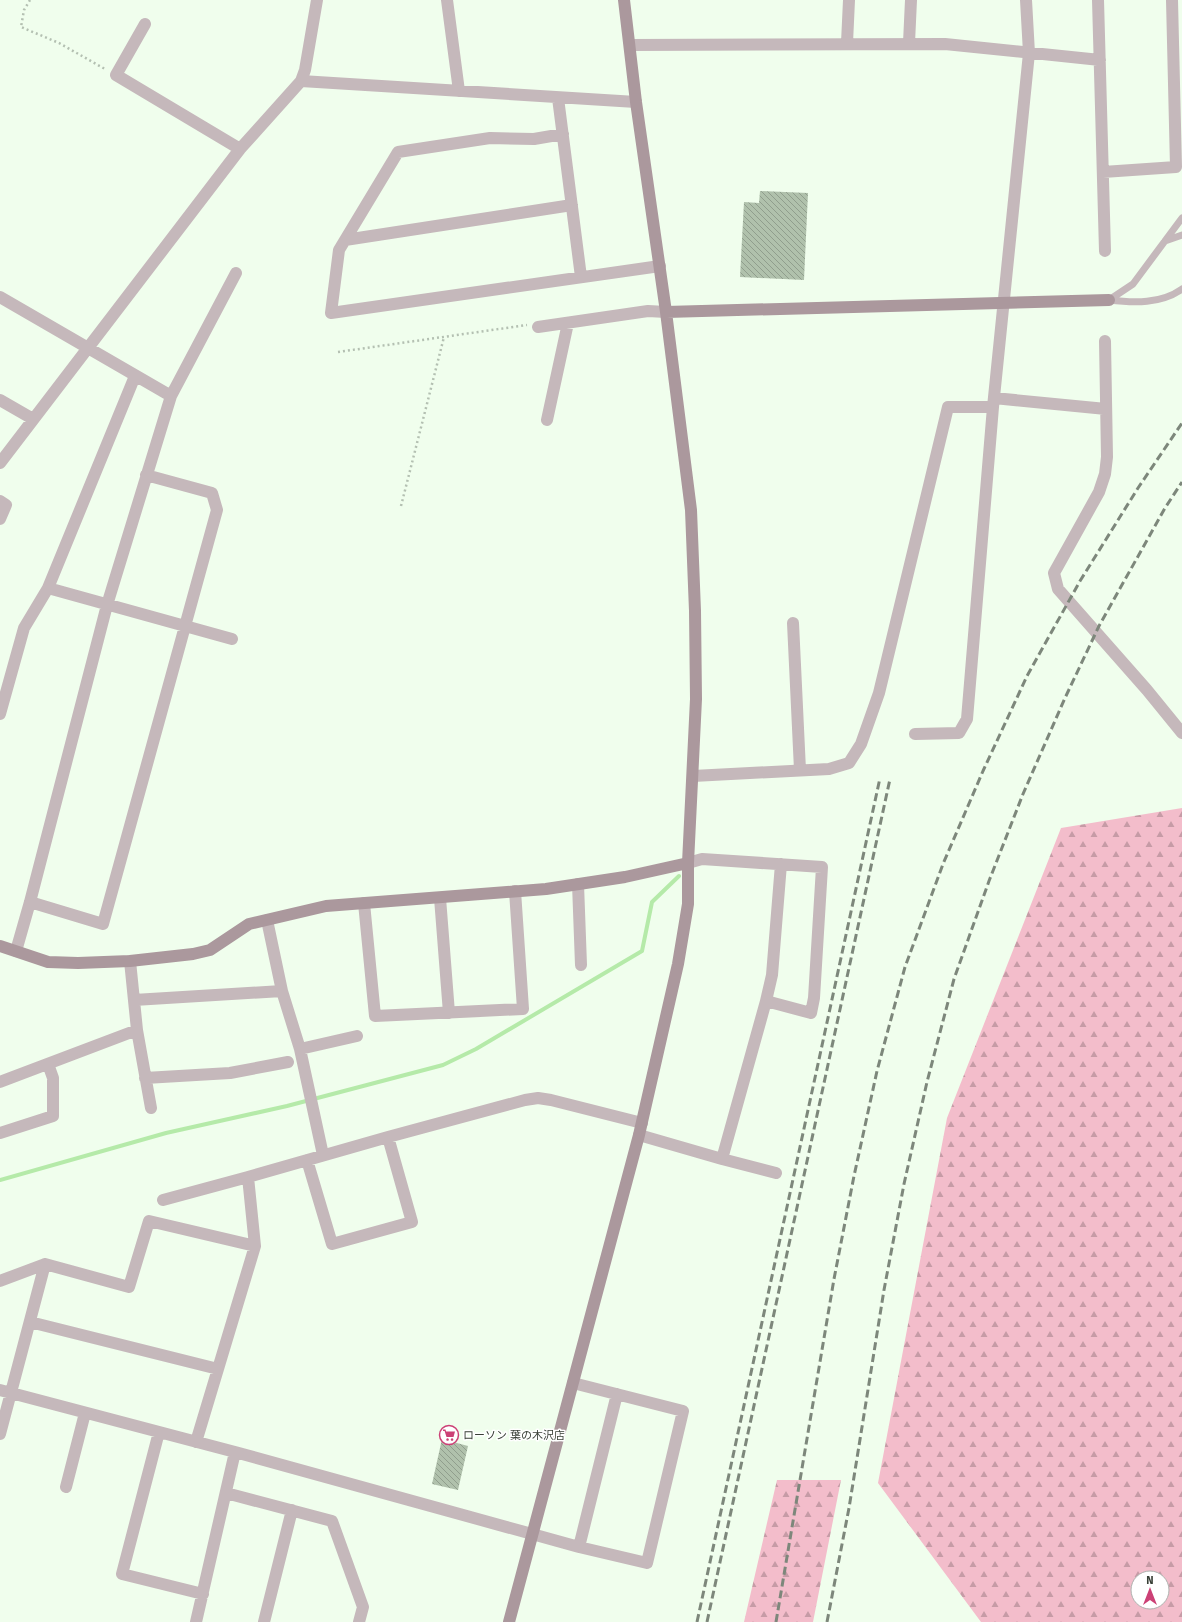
<svg xmlns="http://www.w3.org/2000/svg" width="1182" height="1622" viewBox="0 0 1182 1622" font-family="'Fira Sans','Noto Sans JP',sans-serif">
<style>
.forest{fill:url(#forest-firs);fill-rule:evenodd}
.lines{fill:none;stroke-linecap:round;stroke-linejoin:round}
.stream{stroke:#b5eaa9;stroke-width:4}
.building{fill:url(#building-back-hatch)}
.path{stroke:#b4c0b2;stroke-width:2.5;stroke-dasharray:2 3;stroke-linecap:butt}
.lane{stroke:#c5b8bb;stroke-width:7}
.street{stroke:#c5b8bb;stroke-width:12}
.secondary{stroke:#ab989d;stroke-width:12}
.rail{stroke:#7d877b;stroke-width:3;stroke-dasharray:8 4;stroke-linecap:butt}
.labels{text-anchor:middle;stroke-width:3;stroke-linejoin:round;paint-order:stroke}
.poi-label{font-size:11px;fill:#383f36;stroke:#fff;text-anchor:start}
</style>
<defs>
<pattern id="forest-firs" width="22" height="20" patternUnits="userSpaceOnUse"><rect width="22" height="20" fill="#f3bdcb"/><path d="M5 1l3.5 6h-7zM16 11l3.5 6h-7z" fill="#c69ba6"/></pattern>
<pattern id="building-back-hatch" width="6" height="6" patternUnits="userSpaceOnUse"><rect width="6" height="6" fill="#b0c1ac"/><path d="M-1 5l2 2M0 0l6 6M5-1l2 2" fill="none" stroke="#909e8d"/></pattern>
</defs>
<rect width="100%" height="100%" fill="#f0feed"/>
<path class="forest" d="M1182,808V1622H981L878,1483L947,1118L1061,828ZM1138,1578H1162V1602H1138Z
M777,1480H841L813,1622H744Z"/>
<g class="lines">
<path class="stream" d="M0,1180L166,1133L287,1106L443,1065L476,1049L642,951L652,902L679,876"/>
</g>
<path class="building" d="M760,191L808,193L804,280L740,277L744,202L759,203Z
M442,1439L468,1446L458,1490L432,1484Z"/>
<g class="lines">
<path class="path" d="M30,0L24,10L21,27L59,43L105,69
M338,352L527,325
M401,506L444,337"/>
<path class="lane" d="M1165,241L1182,235
M1109,300L1133,284L1182,218
M1109,300C1134,303 1161,304 1182,289"/>
<path class="street" d="M447,0L459,91
M1098,0L1105,251
M145,24L116,75L240,149
M847,43L849,0
M909,43L911,0
M630,45L945,44L1100,60
M301,81L636,102
M558,98L581,277
M563,134L534,139L490,138L398,152L339,250L331,313L660,266
M1103,172L1176,167L1172,0
M345,240L572,205
M0,297L171,396L107,605L30,902L16,951
M538,327L648,311L666,312
M1105,341L1107,457L1105,474L1099,492L1054,573L1058,589L1147,690L1182,733
M171,396L236,273
M994,398L1106,409
M0,400L33,419
M547,420L568,323
M0,463L240,149L301,81L305,70L317,0
M0,501L6,505L0,519
M48,588L232,639
M793,623L800,770
M0,714L24,628L48,588L135,376
M915,734L959,733L967,719L993,407L1029,53L1026,0
M693,776L829,769L849,763L861,744L879,693L948,407H993
M688,863L702,859L822,867L814,998L811,1013L766,1001
M578,884L581,965
M440,898L449,1013
M30,902L103,924L217,510L212,493L146,475
M364,903L375,1016L523,1009L515,891
M267,920L282,991L300,1049L323,1155
M130,961L137,1030L151,1108
M134,1000L282,991
M300,1049L357,1036
M145,1078L230,1073L288,1062
M0,1082L137,1030
M0,1133L53,1116V1078L48,1064
M639,1135L722,1159L766,1001L772,975L781,864
M722,1159L776,1173
M307,1160L332,1244L412,1222L388,1137
M163,1200L248,1177
M0,1281L45,1264L129,1287L149,1221L255,1246L248,1177L388,1137L525,1100L538,1098L551,1100L642,1123
M30,1322L218,1369
M0,1390L235,1452L196,1622
M159,1432L122,1574L203,1594
M0,1434L45,1264
M196,1442L255,1246
M235,1452L579,1547L647,1563L683,1411L573,1383
M66,1487L85,1413
M226,1493L332,1521L363,1607L359,1622
M579,1547L617,1394
M264,1622L292,1510"/>
<path class="secondary" d="M666,312L1109,300
M0,946L48,962L78,963L130,961L193,954L210,950L249,924L326,906L546,889L625,877L688,863
M509,1622L639,1135L678,964L688,904V863L696,699L695,611L691,510L666,312L636,102L624,0"/>
<path class="rail" d="M697,1622L880,778
M707,1622L890,779
M776,1622L834,1279L854,1176L877,1071L905,967L943,864L983,771L1027,676L1080,581L1138,488L1182,423
M827,1622L849,1508L884,1290L904,1184L927,1082L954,979L989,881L1023,794L1065,698L1099,626L1165,508L1182,482"/>
</g>
<defs>
<symbol id="supermarket-ring" viewBox="-11 -11 22 22"><circle r="9.5" fill="#fff" stroke="#cc4176" stroke-width="1.5"/><path d="M-6-5.5h2.5l.6 2H6L4.5 2H-2.5L-4.4-4H-6ZM-1.5 3.2a1.3 1.3 0 1 0 .1 0ZM3 3.2a1.3 1.3 0 1 0 .1 0Z" fill="#cc4176"/></symbol>
</defs>
<g fill-rule="evenodd">
<use href="#supermarket-ring" x="438" y="1424" width="22" height="22"/>
</g>
<g class="labels">
<g class="poi-label">
<text x="463" y="1439">ローソン 葉の木沢店</text>
</g>
</g>
<g transform="translate(1150 1590)"><circle r="19" fill="#ffffff" stroke="#afb2af"/>
<path d="M0-3L7 15L0 10L-7 15Z" fill="#cc4176"/>
<text y="-6" font-size="11" font-weight="bold" text-anchor="middle" fill="#383f36">N</text>
</g>
</svg>
